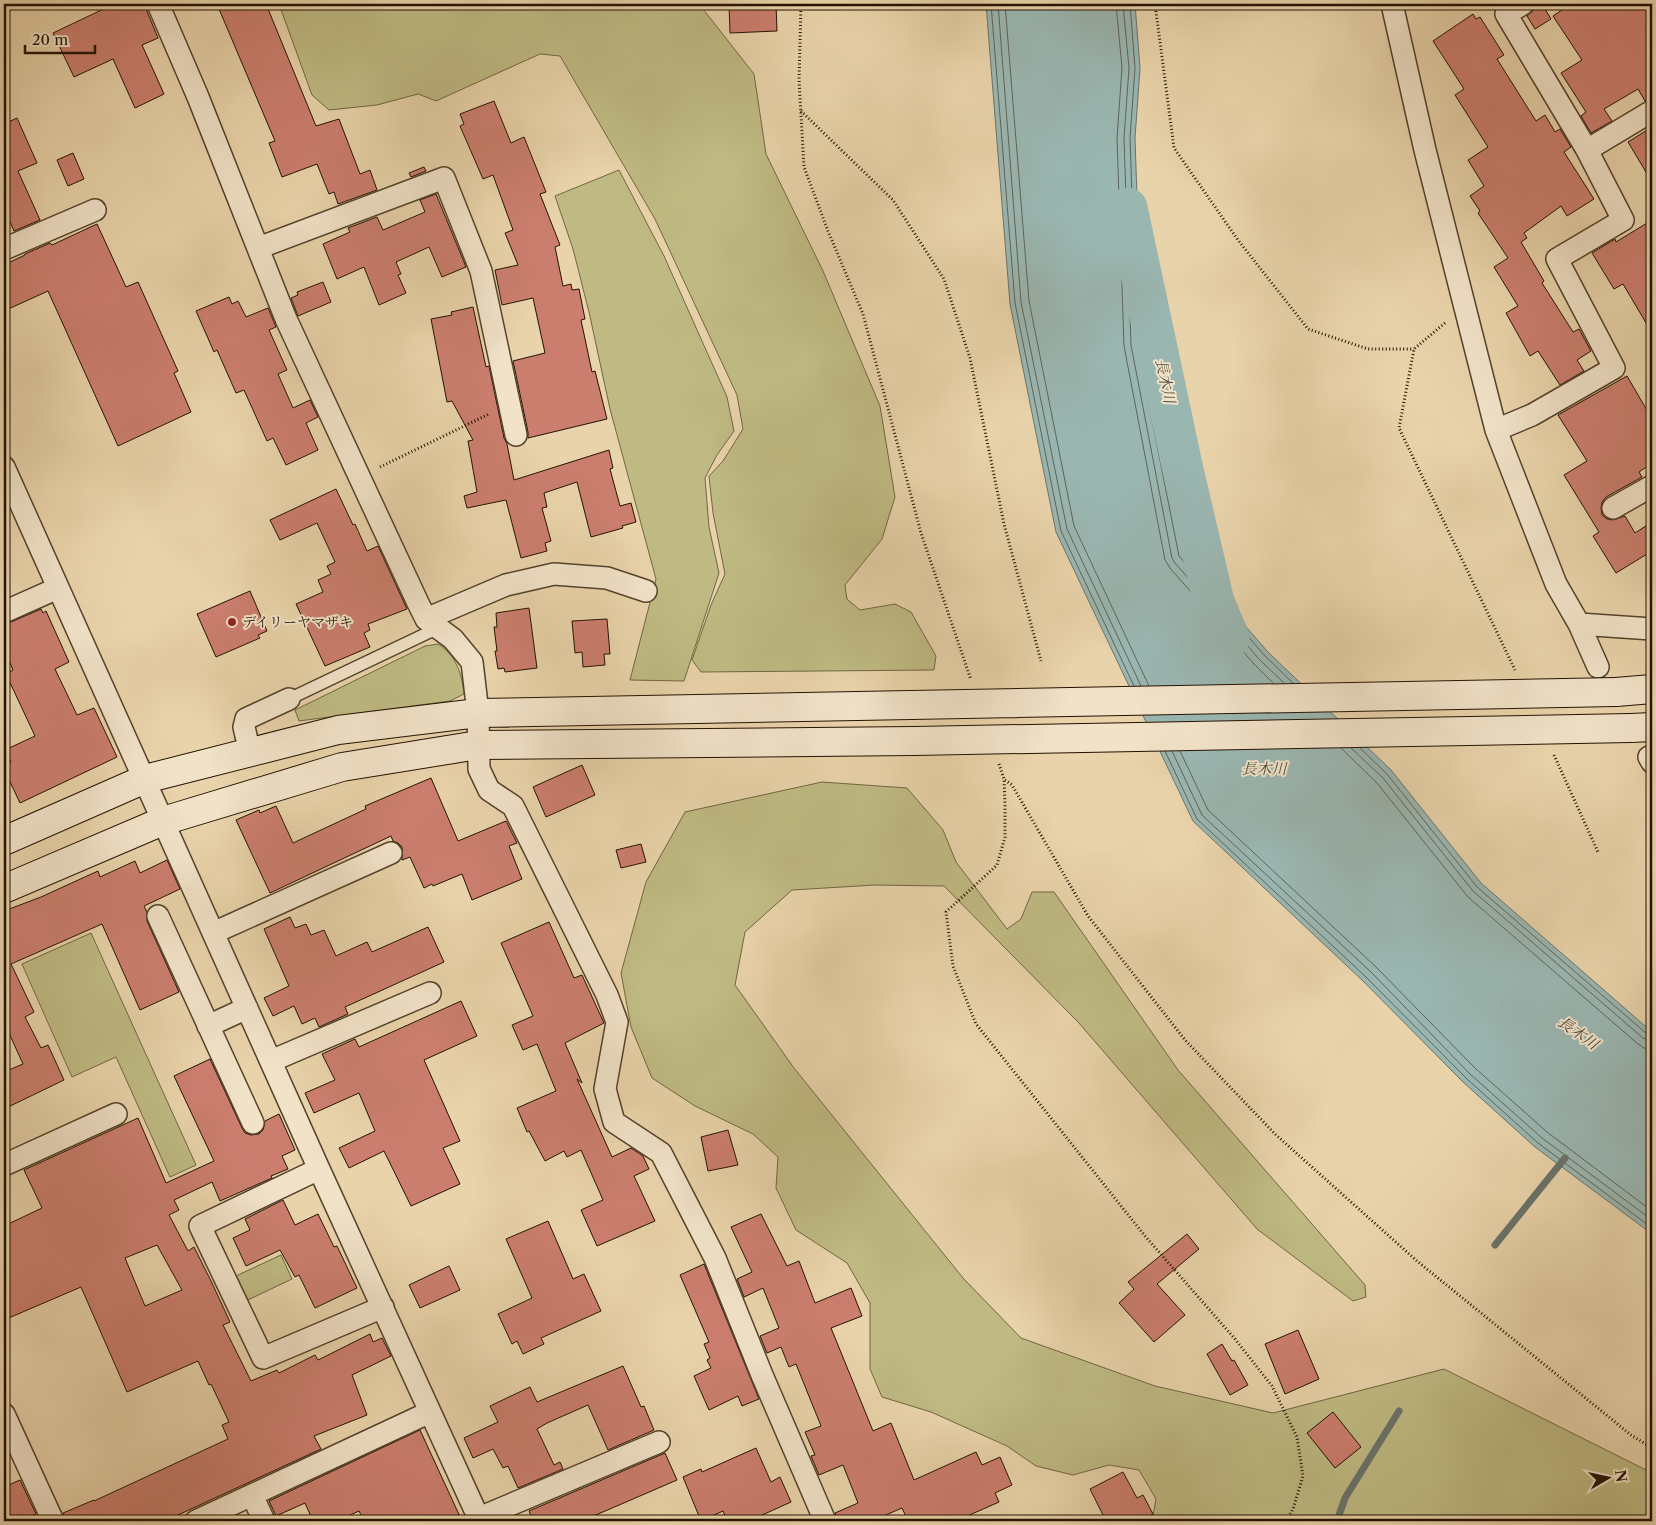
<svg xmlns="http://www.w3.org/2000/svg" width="1656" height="1525" viewBox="0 0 1656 1525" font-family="'Libre Caslon Text','Noto Serif JP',serif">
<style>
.green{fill:#bfba83;stroke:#716642}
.water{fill:#9ab6b1;stroke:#6a746b}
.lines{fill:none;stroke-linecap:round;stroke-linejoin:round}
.shore{stroke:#5e6459;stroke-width:1}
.stream{stroke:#6a746b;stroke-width:7}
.river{stroke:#9ab6b1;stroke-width:41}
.building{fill:#cb7e6e;stroke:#231201;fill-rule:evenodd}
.lane-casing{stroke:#54422b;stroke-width:14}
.street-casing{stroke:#54422b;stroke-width:24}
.secondary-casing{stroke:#231201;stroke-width:30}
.path{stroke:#231201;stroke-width:3;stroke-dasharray:1 2.5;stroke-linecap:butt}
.lane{stroke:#f1e2c8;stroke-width:11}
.street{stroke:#f1e2c8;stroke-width:21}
.secondary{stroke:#f1e2c8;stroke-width:28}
.secondary-bridge-casing{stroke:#231201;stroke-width:30;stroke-linecap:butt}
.secondary-bridge{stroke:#f1e2c8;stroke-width:28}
.poi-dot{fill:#8f2418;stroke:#f1e2c8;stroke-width:2}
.labels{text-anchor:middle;stroke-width:4;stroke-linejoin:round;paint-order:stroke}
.poi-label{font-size:14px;fill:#231201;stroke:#f1e2c8;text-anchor:start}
.water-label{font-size:15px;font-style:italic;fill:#4d4b3f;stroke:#f1e2c8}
</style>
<rect width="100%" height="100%" fill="#e9d3aa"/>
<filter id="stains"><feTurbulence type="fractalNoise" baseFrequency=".004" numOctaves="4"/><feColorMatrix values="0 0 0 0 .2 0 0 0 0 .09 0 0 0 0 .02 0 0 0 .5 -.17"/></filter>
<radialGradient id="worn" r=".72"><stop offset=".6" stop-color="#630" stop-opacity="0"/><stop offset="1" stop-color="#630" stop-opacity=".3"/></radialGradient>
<path class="green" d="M279,4H699L754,74L766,154L823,271L880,406L895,497L882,539L845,585L847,599L860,610L895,604L911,612L936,656L934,670L701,672L692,660L711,605L725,574L713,513L709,476L723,461L743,429L737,395L655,219L560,56L540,54L436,101L418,94L377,105L329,110L312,95Z
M619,170L664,256L727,397L734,431L717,455L705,478L709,527L719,573L684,681L630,680L656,579L610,409L589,312L573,249L555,196Z
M438,644C456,655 462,674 464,694L450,701L299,721L295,710L425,646Z
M822,782L907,788L943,830L956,862L1007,929L1021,919L1032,892H1054L1178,1070L1365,1285L1366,1297L1353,1301L1257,1229L1078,1022L944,886L875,885L792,890L745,932L735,985L794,1068L963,1278L1021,1338L1155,1386L1273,1413L1444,1369L1652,1473V1521H1152L1156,1499L1139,1470L1109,1465L1073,1475L1036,1466L1007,1446L931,1412L882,1397L870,1369V1303L847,1263L796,1230L776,1188L778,1157L753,1134L695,1106L652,1078L631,1027L621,973L646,882L685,812Z
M91,933L196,1165L170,1177L116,1057L72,1077L22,964Z
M281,1255L292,1279L248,1300L236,1276Z"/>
<path class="water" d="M986,4H1135L1140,68L1135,138L1142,344L1183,555L1268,652L1391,770L1481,883L1652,1032V1234L1535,1147L1463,1082L1363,981L1193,821L1056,532L1010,304Z"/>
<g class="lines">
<path class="shore" d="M991,4L1015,303L1061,531L1134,686
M998,4L1021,302L1067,529L1141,686
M1005,4L1029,301L1074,526L1149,686
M1116,4L1122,68L1117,138L1124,346L1165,560L1170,568L1254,664L1273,683
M1123,4L1129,68L1124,138L1131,345L1172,558L1175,563L1259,659L1284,683
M1130,4L1135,68L1130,138L1137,345L1179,556L1264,655L1293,683
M1341,748L1377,783L1468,897L1638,1044L1644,1048L1652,1049
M1351,748L1383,778L1473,891L1643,1038L1652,1041
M1360,748L1387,774L1477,887L1647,1034L1652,1035
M1165,751L1197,819L1366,977L1466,1078L1538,1143L1652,1228
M1172,751L1202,815L1371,972L1470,1074L1542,1138L1652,1220
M1180,751L1208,810L1376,967L1475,1068L1547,1132L1652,1211"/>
<path class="stream" d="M1495,1245L1565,1158
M1337,1521L1345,1498L1399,1411"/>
<path class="river" d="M1127,208L1183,470L1214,602L1229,638"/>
</g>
<path class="building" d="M114,4H126L129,10L144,4L158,38L142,45L164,94L135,108L113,59L74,77L53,33Z
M231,4H266L316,126L339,119L360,174L370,170L377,190L338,204L334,192L329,194L317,164L282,177L269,143L275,141L219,9Z
M729,4H776L777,31L730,33Z
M1540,4H1542L1551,19L1535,29L1527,16Z
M1571,4H1652V99L1645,101L1638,89L1604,109L1612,121L1591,133L1581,116L1586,112L1561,73L1582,60L1553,16Z
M1473,14L1476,19L1480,17L1504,55L1497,59L1536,121L1545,115L1555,132L1560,129L1571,147L1564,152L1594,199L1567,216L1561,206L1524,233L1527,238L1521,242L1544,281L1542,283L1573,332L1579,329L1591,351L1577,360L1584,371L1560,385L1538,351L1530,356L1506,313L1518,306L1494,267L1508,258L1478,213L1480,211L1470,196L1484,186L1468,160L1488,147L1455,95L1464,89L1433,41Z
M494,101L511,143L524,137L546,192L540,194L560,245L555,247L563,286L571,284L572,290L579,289L585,319L581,320L592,372L595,371L607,419L528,438V432L513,361L545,353L533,298L502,305L495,270L518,265L505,233L513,230L493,175L483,179L460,126L464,124L460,114Z
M17,118L37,163L18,171L40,220L14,231L4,208V124Z
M1652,127V182L1628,142Z
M73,153L84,179L68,186L57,160Z
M424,167L426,171L411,177L409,173Z
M436,194L466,267L442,277L429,247L396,262L401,274L398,275L406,293L379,305L364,267L337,279L323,244L350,232L348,228L377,217L383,230L425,212L420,200Z
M1652,220V333L1623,284L1614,289L1592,253L1615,239L1616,242Z
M97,224L126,287L138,282L178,371L174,373L191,412L118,446L48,291L4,311V265L25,255V254L50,243L52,245Z
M323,282L331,302L298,316L291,298L298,295L297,292Z
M229,297L232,304L238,301L246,317L268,308L276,327L269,330L287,370L278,374L293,408L310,400L318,417L306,423L318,450L286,465L273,438L267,441L244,390L236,393L217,350L214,352L196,311Z
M473,307L486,367L489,366L504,438L507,444L514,480L609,450L613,468L610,469L620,506L631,503L636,522L622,526L623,528L591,537L577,482L544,493L547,507L542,508L551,541L545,543L547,551L521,558L506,500L467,508L464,496L477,492L468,441L473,440L452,401L447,402L431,319L452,315L451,312Z
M1627,376L1652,419V463L1639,472L1642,477L1606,497L1602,502L1601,508L1602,515L1607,519L1613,520L1625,516L1635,533L1652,522V551L1616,573L1593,536L1599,532L1564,475L1587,461L1558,415Z
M336,489L353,525L355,524L367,551L378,546L407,609L368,624L370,630L364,633L370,647L325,666L296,604L323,592L318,580L331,574L327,566L335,562L317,523L280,540L270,520Z
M250,591L267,631L258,635L260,638L216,657L197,614Z
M529,608L537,668L505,672L504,668L498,669L495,651H497L494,627H497L496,613Z
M41,609L43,613L46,611L69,662L55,669L77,715L94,708L117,757L20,803L4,769V766L11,762L5,750L35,736L6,674L13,670L4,649V625Z
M607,619L610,654H604L605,665L583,667L582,652L575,653L572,621Z
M582,765L595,795L546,817L533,787Z
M431,778L458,841L506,821L517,843L509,846L522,879L472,900L462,874L433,886L432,884L424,888L410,857L402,860V847L398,843L393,841L391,836L270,893L236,820L259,810L260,813L276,806L293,843L366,809L365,806Z
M641,844L646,862L621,868L616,850Z
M167,860L180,889L144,906L147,912V921L179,992L140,1010L102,924L11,964L34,1012L25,1017L41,1048L48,1045L64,1080L4,1109V1072L23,1064L4,1022V911L41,897L98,871L100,877L135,861L140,873Z
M290,917L295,928L306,924L311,935L324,930L336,956L367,942L372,952L428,927L444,962L345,1007L348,1014L319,1027L315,1018L302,1024L294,1006L273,1016L264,998L289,986L264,929Z
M549,922L574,978L582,975L604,1023L565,1043L582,1083L577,1079L612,1157L631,1148L643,1156L649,1169L634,1176L655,1221L597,1246L581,1210L603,1200L581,1150L567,1157L564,1151L545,1161L529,1131L527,1132L517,1108L556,1091L537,1044L523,1050L512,1025L533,1016L501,943Z
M461,1001L477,1036L424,1060L460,1141L443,1148L460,1184L411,1206L384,1151L349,1168L339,1148L375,1131L359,1093L314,1113L305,1093L335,1080L322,1054L355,1039L359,1047Z
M210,1059L242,1128L245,1133L251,1135L259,1134L263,1130L265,1121L279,1114L295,1150L282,1156L288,1169L271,1176L272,1178L220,1201L212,1182L174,1200L179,1210L169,1215L188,1251L194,1247L212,1283L230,1322L223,1325L251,1381L277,1370L279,1373L315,1355L318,1360L370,1334L373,1342L382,1338L391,1356L352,1375L367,1415L314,1436L321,1449L165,1521H65L63,1513L94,1500V1501L228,1439L222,1425L229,1422L211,1384L209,1385L198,1361L127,1392L81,1287L4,1320V1226L42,1208L24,1170L138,1118L166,1183L214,1161L174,1076ZM157,1245L182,1290L145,1306L125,1258Z
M728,1130L738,1165L708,1171L701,1137Z
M283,1200L295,1225L318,1214L334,1247L337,1246L357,1288L315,1308L299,1275L295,1277L280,1250L246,1266L233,1238L250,1230L245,1219Z
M761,1214L787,1266L799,1261L815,1303L851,1288L862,1316L831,1328L873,1431L891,1423L914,1480L976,1452L982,1465L1000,1457L1012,1485L995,1493L999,1502L956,1521H908L902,1508L872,1521H837L835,1513L858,1503L843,1465L819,1475L811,1456L815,1455L805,1432L821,1426L796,1364L789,1367L781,1347L767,1353L760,1336L779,1328L763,1288L744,1297L737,1279L752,1272L731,1227Z
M548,1221L573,1279L584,1274L601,1311L541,1338L544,1344L523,1354L517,1341L512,1344L498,1314L532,1298L506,1239Z
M1187,1234L1199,1249L1157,1284L1185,1315L1154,1342L1119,1303L1134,1289L1128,1282Z
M704,1264L759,1399L742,1406L738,1396L709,1410L694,1376L711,1368L707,1360L710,1358L704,1344L709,1342L680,1275Z
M449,1266L460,1290L420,1308L409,1285Z
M1298,1330L1319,1379L1285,1394L1265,1344Z
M1222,1344L1232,1361L1234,1360L1248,1385L1230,1395L1207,1354Z
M623,1366L641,1407L644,1406L654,1430L608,1450L588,1405L547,1423L537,1429L554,1465L560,1462L563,1469L518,1488L508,1466L503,1468L493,1449L473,1458L464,1438L498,1422L490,1406L530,1387L537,1402Z
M1333,1412L1361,1447L1335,1468L1307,1433Z
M420,1430L462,1521H364L359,1511L337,1521H313L305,1503L276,1516L269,1501Z
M756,1448L771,1482L780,1477L791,1502L749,1521H727L723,1511L701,1521L683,1477L701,1469L702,1472Z
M665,1453L677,1480L582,1521H533L529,1511Z
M1123,1472L1137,1498L1143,1495L1153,1514L1138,1521H1106L1090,1489Z
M20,1480L36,1514L20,1521H9L4,1510V1487Z"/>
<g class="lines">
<defs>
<path id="lane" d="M289,699L438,628"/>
<path id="street" d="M158,4L198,97L286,319L418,603L426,619L453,639L472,662L478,713L479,769L489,790L513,806L607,995L617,1022L605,1089L614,1122L661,1153L715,1258L762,1375L825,1521
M1392,4L1425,150L1496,430L1556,584L1579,624L1598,667
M1523,4L1506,14L1587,150
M258,248L444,178L481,271L516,435
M4,249L95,210
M1496,430L1532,415L1614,368L1557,259L1623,220L1587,150L1652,111
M4,467L319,1169L480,1521
M1613,508L1652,486
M4,612L58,588
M426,619L506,585L554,574L607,578L646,591
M1579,624L1652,629
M250,753L244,727L246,719L289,699
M1649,757L1652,762
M158,916L253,1123
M213,933L391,853
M208,1026L247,1008
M271,1061L430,993
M4,1165L116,1114
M319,1169L200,1226L263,1358L383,1307
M4,1414L53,1521
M252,1495L264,1521
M479,1518L659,1442
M196,1521L430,1412"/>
<path id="secondary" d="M1616,692L1652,689
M1631,728L1652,727
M4,841L145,779L338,730L478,713L911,705
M4,889L163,821L342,767L478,745L914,741"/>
</defs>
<use href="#lane" class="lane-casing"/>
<use href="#street" class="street-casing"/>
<use href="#secondary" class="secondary-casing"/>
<path class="path" d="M801,4L799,80L804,167L828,231L863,314L921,533L971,680
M1155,4L1174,148L1238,240L1308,329L1368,349H1414
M801,111L893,200L944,279L970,358L1004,524L1041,661
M1445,323L1414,349L1399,428L1515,670
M380,467L489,414
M1554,755L1598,852
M999,764L1004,779L1005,805V837L997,865L946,912L953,966L976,1024L1145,1236L1235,1339L1272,1386L1297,1437L1303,1476L1293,1509L1286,1521
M1005,780L1012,785L1088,916L1185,1040L1275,1134L1417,1261L1631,1435L1652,1448"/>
<use href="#lane" class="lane"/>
<use href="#street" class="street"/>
<use href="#secondary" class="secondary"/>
<defs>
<path id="secondary-bridge" d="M911,705L1616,692
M914,741L1631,728"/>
</defs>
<use href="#secondary-bridge" class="secondary-bridge-casing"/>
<use href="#secondary-bridge" class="secondary-bridge"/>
</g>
<circle class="poi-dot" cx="232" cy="622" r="5"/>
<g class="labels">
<g class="poi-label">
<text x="242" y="627">デイリーヤマザキ</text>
</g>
<g class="water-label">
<text transform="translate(1165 381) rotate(78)" y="5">長木川</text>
<text x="1264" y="774">長木川</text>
<text transform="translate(1578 1033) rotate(35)" y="5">長木川</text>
</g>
</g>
<rect width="1656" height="1525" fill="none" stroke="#e9d3aa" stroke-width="20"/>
<rect x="5" y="5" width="1646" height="1515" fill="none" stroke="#231201" stroke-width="2.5"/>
<rect x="10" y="10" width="1636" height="1505" fill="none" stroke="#231201"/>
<g transform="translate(1608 1478) rotate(81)" stroke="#f1e2c8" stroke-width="4" paint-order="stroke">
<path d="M0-4L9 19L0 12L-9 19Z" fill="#231201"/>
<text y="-8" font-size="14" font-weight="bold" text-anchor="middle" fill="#231201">N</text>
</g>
<path d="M25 45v8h70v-8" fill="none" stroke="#231201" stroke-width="2.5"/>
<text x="32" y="45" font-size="15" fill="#231201" stroke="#f1e2c8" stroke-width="4" paint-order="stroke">20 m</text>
<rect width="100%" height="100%" filter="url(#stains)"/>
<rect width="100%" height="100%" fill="url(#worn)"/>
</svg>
